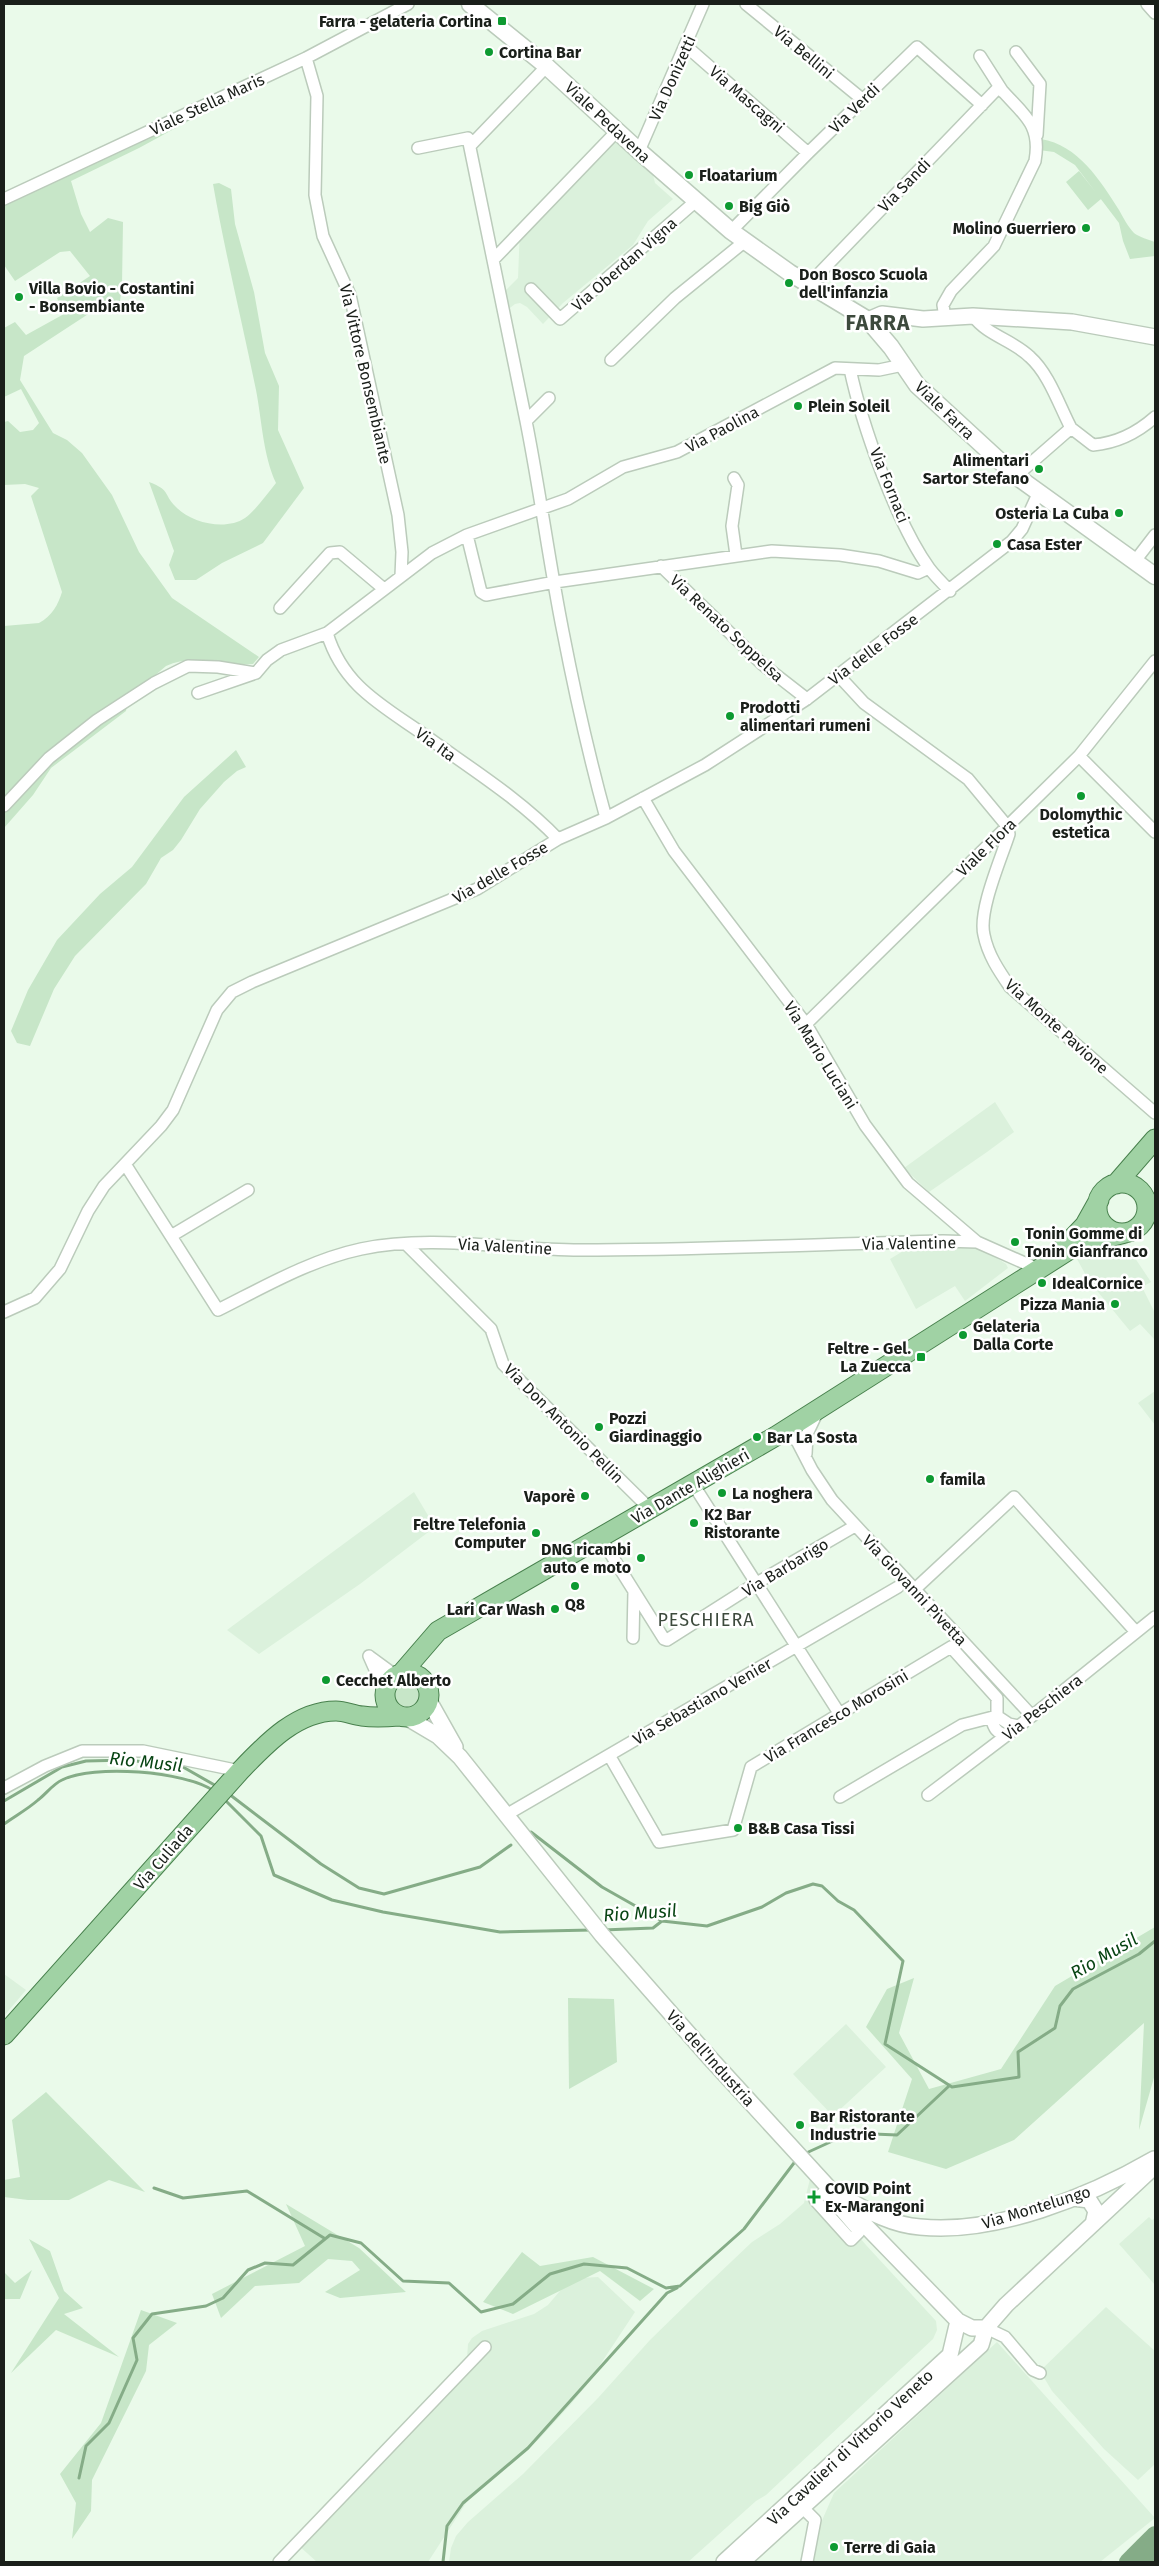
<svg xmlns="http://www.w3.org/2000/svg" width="1159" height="2566" viewBox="0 0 1159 2566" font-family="'Fira Sans',sans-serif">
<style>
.built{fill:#dbf1dc}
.green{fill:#c7e6c8}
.water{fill:#85ac87}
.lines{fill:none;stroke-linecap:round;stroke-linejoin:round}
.stream{stroke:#85ac87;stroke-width:3}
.river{stroke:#85ac87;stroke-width:18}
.minor-casing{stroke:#bbcbbb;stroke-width:14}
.tertiary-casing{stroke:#bbcbbb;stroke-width:18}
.secondary-casing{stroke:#bbcbbb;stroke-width:19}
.primary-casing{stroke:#48804d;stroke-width:21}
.minor{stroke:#fff;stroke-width:11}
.tertiary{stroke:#fff;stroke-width:15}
.secondary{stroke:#fff;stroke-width:16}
.primary{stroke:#a0d2a4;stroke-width:19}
.poi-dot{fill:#0d9a31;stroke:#fff;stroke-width:2}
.labels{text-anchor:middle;stroke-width:5;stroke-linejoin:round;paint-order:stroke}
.poi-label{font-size:16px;font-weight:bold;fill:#1a1f1a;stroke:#fff;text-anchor:start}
.street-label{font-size:16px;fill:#1a1f1a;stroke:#fff}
.neighbourhood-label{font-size:18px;letter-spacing:1px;fill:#3d4a3d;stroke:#fff}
.water-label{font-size:18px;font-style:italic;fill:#074413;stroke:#fff}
.district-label{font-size:21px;font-weight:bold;letter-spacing:1px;fill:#3d4a3d;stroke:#fff}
</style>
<rect width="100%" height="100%" fill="#eafaea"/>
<path class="built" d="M612,136L653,175L655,183L673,199L648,221L633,245L563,303L543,324L527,307L520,303L515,304L501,315L497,299L518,278L520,228Z
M995,1102L1014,1132L987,1152L929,1192L904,1168Z
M918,1242L978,1246L1006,1264L1008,1268L965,1301L955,1286L916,1309L890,1259Z
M1125,1243L1151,1282L1142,1287L1155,1313V1340L1140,1324L1130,1331L1089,1281L1077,1259L1104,1247Z
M1155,1391V1425L1138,1403Z
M414,1492L435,1527L360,1584L259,1654L227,1630Z
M4,1974L26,1990L4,2016Z
M846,2024L886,2067L833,2116L793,2074Z
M810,2179L866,2245L936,2321L937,2330L933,2339L766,2495L756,2501L688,2562H449L451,2548L456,2536L468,2522L523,2474L598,2398L650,2340L692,2299L752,2242L780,2224L804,2203Z
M1149,2217L1152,2220L1155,2218V2285L1119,2244Z
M598,2277L635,2312L586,2386L571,2404L538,2440L468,2500L428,2562H317L298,2545L439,2396L434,2391L467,2358L468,2344L472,2338L482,2331L534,2314L548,2305L565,2285L581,2278Z
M1106,2307L1155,2351V2464L1138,2480L1104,2449L1052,2391L1040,2371Z
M997,2342L1155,2518L1100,2562H804L834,2493Z"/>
<path class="green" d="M194,108V118L139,148L71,181L81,214L90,232L108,218L123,222L122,285L120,301L106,310L96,309L24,356L20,380L53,433L67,440L82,453L112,495L139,552L172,598L259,657L253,664C223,667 194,653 166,666L4,804V626L39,623C52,616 58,605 62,592L31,496L39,488L25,484L4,485V422L8,421L20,432L33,430L39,423L21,389L4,397V328L15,322L26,335L64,314L57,298L90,276L70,251L60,252L15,281L4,265V199Z
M1041,139C1078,145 1100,180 1119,210C1123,217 1128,227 1134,233C1139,237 1149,240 1155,242V256L1130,259L1123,241L1119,223L1075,165L1054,152L1039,150Z
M1079,171L1101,199L1088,210L1066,182Z
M219,183L231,189L235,224L254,292L265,353L279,386L278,430L304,488L263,543L222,563L196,580H175L169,565L174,551L149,482C172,491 162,493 176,507C191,523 226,531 245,518C256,510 267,494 276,483C263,455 262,421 256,390C242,321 225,253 213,184Z
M128,699L126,711L51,768L33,795L4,828V809L28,782Z
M236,750L246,767L237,771L224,782L200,809L181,840L173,850L161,858L146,884L75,956L54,989L30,1046L17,1043L11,1031L28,990L57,940L100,894L132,867L184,797Z
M387 1695a20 20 0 1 1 40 0a20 20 0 1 1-40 0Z
M1155,1927V2074L1139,2130L1144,2023L1014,2140L946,2169L888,2152L912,2079L866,2027L887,1989L914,1978L899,2033L929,2089L1001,2069L1055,1986Z
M568,1998L614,1999L617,2062L569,2089Z
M46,2092L145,2192L109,2180L69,2200H28L4,2197V2180L20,2177L12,2120Z
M286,2204L359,2248L406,2292L340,2298L325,2292L360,2270L352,2261L328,2259L299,2283L255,2286L221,2318L212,2294L305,2246Z
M29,2239L50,2251L64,2291L83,2308L64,2314L119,2357L56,2330L11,2373L59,2298Z
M522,2252L540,2266L593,2257L654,2289L640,2301L600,2271L513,2314L483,2302Z
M32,2270L20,2299H4V2272L15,2283Z
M141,2310L177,2323L149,2345L146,2371L92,2480L91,2511L72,2539L76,2503L60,2474L101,2423Z"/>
<path class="water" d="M1155,2538V2562H1124Z"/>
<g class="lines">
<path class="stream" d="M229,1794L321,1864L359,1888L384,1894L480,1867L511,1845
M223,1798L261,1836L274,1875L332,1900L383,1912L500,1932L592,1930
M4,1801L62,1767L86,1761L128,1760L183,1767L218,1787
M4,1824C15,1816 28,1809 38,1800C46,1794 53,1784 62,1780C93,1764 185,1771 214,1791
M531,1832L602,1887L662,1921
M603,1930L653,1928L662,1921L707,1926L762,1907L786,1893L813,1884L822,1886L838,1901L854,1910L903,1961L885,2044L952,2087L1019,2077L1018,2052L1055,2028L1060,2006L1073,1989L1139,1954L1155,1941
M804,2154L850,2133L897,2135L949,2086
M154,2188L183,2198L247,2191L324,2238
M79,2478L86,2446L109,2423L137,2360L133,2338L152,2314L206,2306L223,2298L248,2270L265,2263L293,2265L330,2235L361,2243L403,2281L449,2283L481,2312L513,2304L550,2274L584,2264L627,2268L666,2288L680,2286L744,2229L797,2159
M443,2562L447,2526L463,2503L528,2448L667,2293L677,2288"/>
<path class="river" d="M1128,2562L1155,2535"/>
<defs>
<path id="minor" d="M746,4L862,99
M1147,4L1155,13
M686,46L808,153
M1016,52L1040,84L1037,135
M980,56L1003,92
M306,58L317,96L315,195L323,236L350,295L398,515L402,552L401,576
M470,146L547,66
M418,148L468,138L526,421
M639,151L703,4
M4,199L306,58L408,4
M731,231L808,153L917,47L982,105
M493,260L617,131
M810,283L999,87C1022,114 1042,123 1035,161L994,246L951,291L943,305L945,318
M531,289L560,319L696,201
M973,316C988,336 1013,340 1030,357C1049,374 1059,405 1071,428
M611,360L675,298L744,242
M850,369C862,425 896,522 929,568C935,576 943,584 950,591
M549,398L526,421C540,491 549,562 563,632C575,694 589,756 606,818
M1016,476L1071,428L1093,445C1117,443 1137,433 1155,417
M734,478L738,485L732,526L736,555
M467,535L481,592L486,595L555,582L772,551L840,555L879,561L918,573L929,568
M1135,561L1155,535
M661,566L762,664L807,699
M280,608L330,553L340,552L384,589
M838,675L864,703L968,779L1007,826L1009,834C1001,859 978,911 984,935C988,955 999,971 1010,987L1155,1113
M198,693L256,673L267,660L281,650L327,633
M1079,756L1155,832
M643,798L674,851L806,1024L865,1125L908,1183L977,1242L1038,1269
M4,806L49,758L97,720L154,683L188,666L218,667L256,673
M558,839C521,800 473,770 430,739C386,707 344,689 327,633L432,553L467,535L568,499L623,467L677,452L835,368L879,370L903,365
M806,1024L1079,756L1155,661
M125,1164L218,1310C264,1287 310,1260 361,1249C433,1234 507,1250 580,1250C701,1250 822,1244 943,1241L977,1242
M171,1236L248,1190
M406,1244L491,1329L503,1364L650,1509
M4,1312L35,1298L60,1269L88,1211L104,1186L161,1126L173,1110L217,1010L232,992L252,982L477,889L558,839L606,818L705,765L807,699L1012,541L1022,529L1038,494
M776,1436L790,1437L797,1441L812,1470L832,1500L1032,1716
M806,1454L807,1434L817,1413
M693,1484L839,1713
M600,1537L664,1639L667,1640L755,1584L855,1526
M914,1590L1014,1497L1136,1632
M633,1638L634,1591
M369,1656L385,1692
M370,1657L396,1676
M991,1718C994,1728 996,1733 1007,1735
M609,1755L659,1842L733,1830L751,1767L951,1647L997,1698V1716
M4,1788L45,1766L82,1751H143L240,1771
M928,1795L1032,1716L1155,1617
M840,1797L962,1725L997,1716L1009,1724L1019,1726
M506,1815L898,1587
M828,2196L859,2232L851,2240L815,2200L829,2188
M986,2328L1005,2337L1033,2370L1040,2373
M802,2507L815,2520L807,2562
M279,2562L485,2347"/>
<path id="tertiary" d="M868,320L882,314L923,319L973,316L1072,322L1155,337
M428,1699L455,1747
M406,1717L438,1736L460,1757L602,1935L709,2057L829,2188L958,2321L972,2328H986
M1073,2198L1089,2200L1096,2211L1093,2224
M847,2199C869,2212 893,2225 920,2227C995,2235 1090,2196 1154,2159
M724,2562L950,2355L958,2321
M742,2562L981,2345L986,2328L1006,2305L1155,2166"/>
<path id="secondary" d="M470,4L544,64L639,151L731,231L790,273L868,320L891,347L917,385L1016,476L1155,576"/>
<path id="primary" d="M1097 1208a25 25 0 1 1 50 0a25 25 0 1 1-50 0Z
M1116,1184L1155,1139
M1062,1249L1085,1225L1099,1200
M385 1695a22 22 0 1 1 44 0a22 22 0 1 1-44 0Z
M400,1675L438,1631L776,1436L1069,1250L1089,1242L1125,1233
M4,2035L240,1771C265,1745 296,1711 336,1711C345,1711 353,1715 362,1716C375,1718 387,1717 400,1716"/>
</defs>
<use href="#minor" class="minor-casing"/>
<use href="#tertiary" class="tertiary-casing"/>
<use href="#secondary" class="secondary-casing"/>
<use href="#primary" class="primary-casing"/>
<use href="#minor" class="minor"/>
<use href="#tertiary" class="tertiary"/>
<use href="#secondary" class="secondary"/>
<use href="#primary" class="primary"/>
</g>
<g class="poi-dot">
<rect x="497" y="16" width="10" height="10" rx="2.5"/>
<circle cx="489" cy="52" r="5"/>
<circle cx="689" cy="175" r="5"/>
<circle cx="729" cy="206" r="5"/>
<circle cx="1086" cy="228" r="5"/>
<circle cx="789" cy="283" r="5"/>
<circle cx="19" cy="297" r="5"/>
<circle cx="798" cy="406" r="5"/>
<circle cx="1039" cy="469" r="5"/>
<circle cx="1119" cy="513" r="5"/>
<circle cx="997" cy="544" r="5"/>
<circle cx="730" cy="716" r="5"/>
<circle cx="1081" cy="796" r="5"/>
<circle cx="1015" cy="1242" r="5"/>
<circle cx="1042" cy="1283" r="5"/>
<circle cx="1115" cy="1304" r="5"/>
<circle cx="963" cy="1335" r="5"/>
<rect x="916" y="1352" width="10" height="10" rx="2.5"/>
<circle cx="599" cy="1427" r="5"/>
<circle cx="757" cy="1437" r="5"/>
<circle cx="930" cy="1479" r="5"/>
<circle cx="722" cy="1493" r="5"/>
<circle cx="585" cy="1496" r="5"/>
<circle cx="694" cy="1523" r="5"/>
<circle cx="536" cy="1533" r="5"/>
<circle cx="641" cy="1558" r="5"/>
<circle cx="575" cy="1586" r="5"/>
<circle cx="555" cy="1609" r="5"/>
<circle cx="326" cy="1680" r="5"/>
<circle cx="738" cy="1828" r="5"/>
<circle cx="800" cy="2125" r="5"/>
<path d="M811.5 2189.5h5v5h5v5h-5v5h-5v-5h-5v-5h5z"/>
<circle cx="834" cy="2547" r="5"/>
</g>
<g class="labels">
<g class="poi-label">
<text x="492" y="27" text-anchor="end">Farra - gelateria Cortina</text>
<text x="499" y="58">Cortina Bar</text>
<text x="699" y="181">Floatarium</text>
<text x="739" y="212">Big Giò</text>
<text x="1076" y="234" text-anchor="end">Molino Guerriero</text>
<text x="799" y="280">Don Bosco Scuola<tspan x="799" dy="18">dell'infanzia</tspan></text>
<text x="29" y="294">Villa Bovio - Costantini<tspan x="29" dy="18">- Bonsembiante</tspan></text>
<text x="808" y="412">Plein Soleil</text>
<text x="1029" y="466" text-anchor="end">Alimentari<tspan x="1029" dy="18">Sartor Stefano</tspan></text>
<text x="1109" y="519" text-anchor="end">Osteria La Cuba</text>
<text x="1007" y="550">Casa Ester</text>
<text x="740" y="713">Prodotti<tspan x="740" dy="18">alimentari rumeni</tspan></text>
<text x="1081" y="820" text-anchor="middle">Dolomythic<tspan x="1081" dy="18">estetica</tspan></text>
<text x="1025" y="1239">Tonin Gomme di<tspan x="1025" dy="18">Tonin Gianfranco</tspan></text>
<text x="1052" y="1289">IdealCornice</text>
<text x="1105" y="1310" text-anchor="end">Pizza Mania</text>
<text x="973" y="1332">Gelateria<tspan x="973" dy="18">Dalla Corte</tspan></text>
<text x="911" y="1354" text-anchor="end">Feltre - Gel.<tspan x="911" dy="18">La Zuecca</tspan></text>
<text x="609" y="1424">Pozzi<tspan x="609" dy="18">Giardinaggio</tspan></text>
<text x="767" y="1443">Bar La Sosta</text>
<text x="940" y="1485">famila</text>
<text x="732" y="1499">La noghera</text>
<text x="575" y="1502" text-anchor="end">Vaporè</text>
<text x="704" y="1520">K2 Bar<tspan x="704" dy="18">Ristorante</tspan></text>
<text x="526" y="1530" text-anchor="end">Feltre Telefonia<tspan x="526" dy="18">Computer</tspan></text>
<text x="631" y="1555" text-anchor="end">DNG ricambi<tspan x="631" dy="18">auto e moto</tspan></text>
<text x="575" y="1610" text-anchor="middle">Q8</text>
<text x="545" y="1615" text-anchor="end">Lari Car Wash</text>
<text x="336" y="1686">Cecchet Alberto</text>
<text x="748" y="1834">B&amp;B Casa Tissi</text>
<text x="810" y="2122">Bar Ristorante<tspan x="810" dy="18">Industrie</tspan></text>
<text x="825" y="2194">COVID Point<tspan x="825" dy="18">Ex-Marangoni</tspan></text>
<text x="844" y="2553">Terre di Gaia</text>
</g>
<g class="street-label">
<text transform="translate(804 52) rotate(40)" y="6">Via Bellini</text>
<text transform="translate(672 78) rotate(-66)" y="6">Via Donizetti</text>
<text transform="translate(747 99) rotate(41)" y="6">Via Mascagni</text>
<text transform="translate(207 104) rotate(-25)" y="6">Viale Stella Maris</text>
<text transform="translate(854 108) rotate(-44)" y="6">Via Verdi</text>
<text transform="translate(608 122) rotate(43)" y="6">Viale Pedavena</text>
<text transform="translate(904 185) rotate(-46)" y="6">Via Sandi</text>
<text transform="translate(624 264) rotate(-41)" y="6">Via Oberdan Vigna</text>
<text transform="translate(366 374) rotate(77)" y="6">Via Vittore Bonsembiante</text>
<text transform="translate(945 410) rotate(44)" y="6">Viale Farra</text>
<text transform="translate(722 429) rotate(-28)" y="6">Via Paolina</text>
<text transform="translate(890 485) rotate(68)" y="6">Via Fornaci</text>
<text transform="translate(727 628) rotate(43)" y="6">Via Renato Soppelsa</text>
<text transform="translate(873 649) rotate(-37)" y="6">Via delle Fosse</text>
<text transform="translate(436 744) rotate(36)" y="6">Via Ita</text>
<text transform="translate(986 847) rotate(-44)" y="6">Viale Flora</text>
<text transform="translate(500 872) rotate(-30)" y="6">Via delle Fosse</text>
<text transform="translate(1057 1026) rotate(42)" y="6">Via Monte Pavione</text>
<text transform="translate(821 1055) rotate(58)" y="6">Via Mario Luciani</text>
<text transform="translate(909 1243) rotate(-1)" y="6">Via Valentine</text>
<text transform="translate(505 1246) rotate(3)" y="6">Via Valentine</text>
<text transform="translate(564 1423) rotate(45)" y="6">Via Don Antonio Pellin</text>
<text transform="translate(690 1486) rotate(-30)" y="6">Via Dante Alighieri</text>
<text transform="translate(785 1567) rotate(-31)" y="6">Via Barbarigo</text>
<text transform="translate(915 1590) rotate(47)" y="6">Via Giovanni Pivetta</text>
<text transform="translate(702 1701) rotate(-30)" y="6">Via Sebastiano Venier</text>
<text transform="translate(1042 1707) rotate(-38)" y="6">Via Peschiera</text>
<text transform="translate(836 1716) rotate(-31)" y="6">Via Francesco Morosini</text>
<text transform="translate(163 1857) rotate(-49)" y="6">Via Culiada</text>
<text transform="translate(711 2058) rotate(48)" y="6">Via dell'Industria</text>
<text transform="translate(1036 2207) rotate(-17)" y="6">Via Montelungo</text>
<text transform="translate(850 2447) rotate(-43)" y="6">Via Cavalieri di Vittorio Veneto</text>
</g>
<g class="neighbourhood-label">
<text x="706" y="1626">PESCHIERA</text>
</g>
<g class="water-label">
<text transform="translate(146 1762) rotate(6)" y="6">Rio Musil</text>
<text transform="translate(640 1913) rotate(-4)" y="6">Rio Musil</text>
<text transform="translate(1104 1956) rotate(-30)" y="6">Rio Musil</text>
</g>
<g class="district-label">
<text x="878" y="330">FARRA</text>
</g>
</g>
<rect width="1159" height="2566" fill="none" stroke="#1a1f1a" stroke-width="10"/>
</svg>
